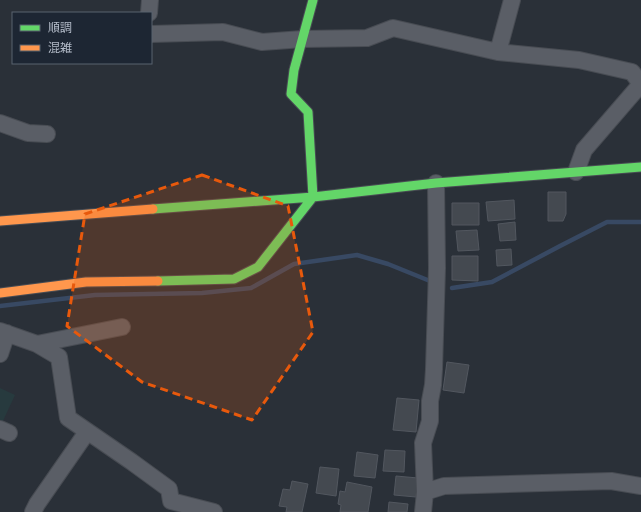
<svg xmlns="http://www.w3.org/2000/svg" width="641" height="512" viewBox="0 0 641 512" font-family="Karla,'Noto Sans JP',sans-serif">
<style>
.green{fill:#273a3e}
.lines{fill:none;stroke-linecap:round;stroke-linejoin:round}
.stream{stroke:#384963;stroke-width:4.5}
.building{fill:#444950;stroke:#52575f}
.street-casing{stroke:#484c53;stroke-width:18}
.fast-casing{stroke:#484c53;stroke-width:11}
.slow-casing{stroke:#484c53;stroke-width:11}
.street{stroke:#5a5e66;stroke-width:16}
.fast{stroke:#63d668;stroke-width:9}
.slow{stroke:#ff974d;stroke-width:9}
.marked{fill:#e8590c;fill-opacity:0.2;stroke:#e8590c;stroke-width:3;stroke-dasharray:8 5;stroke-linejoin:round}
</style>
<rect width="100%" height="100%" fill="#2a3038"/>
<path class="green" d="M0,388L15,395L2,423L0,422Z"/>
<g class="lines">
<path class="stream" d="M452,288L492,282L560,246L607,222H641
M0,306L95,295L202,293L251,288L294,264L357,255L388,264L430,281"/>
</g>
<path class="building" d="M548,192H566V214L563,221H548Z
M514,200L515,219L488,221L486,202Z
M452,203H479V225H452Z
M515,222L516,240L500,241L498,224Z
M477,230L479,250L458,251L456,231Z
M511,249L512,265L497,266L496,250Z
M452,256H478V281L452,280Z
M447,362L469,365L464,393L443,390Z
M397,398L419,400L416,432L393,430Z
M385,450L405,451L404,472L383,471Z
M357,452L378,455L375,478L354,476Z
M320,467L339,469L336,496L316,493Z
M396,476L418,478L416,497L394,495Z
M292,481L308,484L302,512H286L287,507L279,506L283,489L290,490Z
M347,482L372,487L368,512H340L341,505L338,504L340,491L345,492Z
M389,502L408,504L407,512H388Z"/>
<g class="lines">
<defs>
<path id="street" d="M149,13L150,0
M151,34L223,32L262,42L303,39L367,38L393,28L498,52L579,60L632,72L641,84
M498,52L512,0
M0,123L28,133L47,134
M576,172L584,150L641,84
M0,331L37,344L59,357L68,418L132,462L169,489L171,501L214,512
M37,344L122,327
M0,354L7,333
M0,429L9,433
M425,492L444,486L611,481L641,486
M33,512L37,504L87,432
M423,512L425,492L423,443L430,421V401L433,385L434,369L437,268L436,183"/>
<path id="fast" d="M153,209L313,197L436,183L641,167
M158,281L234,279L258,267L313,197L308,112L291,94L294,70L313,0"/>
<path id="slow" d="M0,221L153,209
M0,293L86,282L158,281"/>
</defs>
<use href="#street" class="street-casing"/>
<use href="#fast" class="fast-casing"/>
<use href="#slow" class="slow-casing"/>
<use href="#street" class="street"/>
<use href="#fast" class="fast"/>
<use href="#slow" class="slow"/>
</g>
<path class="marked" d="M202,175L288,206L313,332L252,420L142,382L67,326L85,214Z"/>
<rect x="12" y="12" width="140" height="52" fill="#1d2633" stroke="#59626f"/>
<rect x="20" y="25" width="20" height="6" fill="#63d668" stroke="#59626f"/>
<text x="48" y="32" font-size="12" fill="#b4bcc9">順調</text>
<rect x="20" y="45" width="20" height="6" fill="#ff974d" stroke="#59626f"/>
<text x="48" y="52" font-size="12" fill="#b4bcc9">混雑</text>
</svg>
